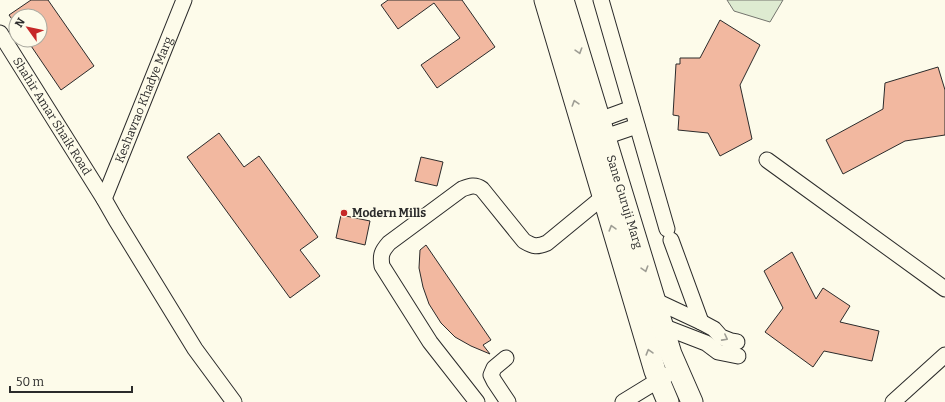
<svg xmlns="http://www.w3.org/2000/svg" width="945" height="402" viewBox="0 0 945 402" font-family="Bitter,serif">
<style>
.green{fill:#deebd1;stroke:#74746e}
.building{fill:#f2b8a0;stroke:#2b2b2b}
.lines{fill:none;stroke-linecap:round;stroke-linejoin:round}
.street-casing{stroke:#2b2b2b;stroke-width:17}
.secondary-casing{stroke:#2b2b2b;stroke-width:23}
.street{stroke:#fdfbea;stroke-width:15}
.secondary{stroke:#fdfbea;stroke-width:21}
.oneway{stroke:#9e9d94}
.poi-dot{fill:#c62828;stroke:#fdfbea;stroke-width:1.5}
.labels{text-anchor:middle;stroke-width:3;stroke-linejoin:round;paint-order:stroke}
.street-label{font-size:12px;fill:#2b2b2b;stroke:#fdfbea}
.poi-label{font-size:12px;font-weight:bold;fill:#2b2b2b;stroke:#fdfbea;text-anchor:start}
</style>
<rect width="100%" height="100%" fill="#fdfbea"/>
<path class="green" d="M727,0H783L770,22L734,11Z"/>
<path class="building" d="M31,0H48L94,66L61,90L27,40H40V16H16V25L9,15Z
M388,0H462L495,47L437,88L421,65L460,38L434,3L398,29L381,5Z
M720,20L760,45L740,85L752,139L720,156L708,133L678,130L679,116L673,115L676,64H680V58H700Z
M938,67L945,90V135L905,141L843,174L826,140L883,109L885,83Z
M219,133L244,167L259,156L318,237L300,250L320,276L290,298L187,157Z
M421,157L443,162L437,186L415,181Z
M341,215L370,221L365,245L336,238Z
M426,245L491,340L483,345L490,354L471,346L455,337L441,323L429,304L423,287L419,268L420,250Z
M792,252L816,299L823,288L850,306L840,322L879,331L872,361L824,351L813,367L765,332L783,308L764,271Z"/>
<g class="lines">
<defs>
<g id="street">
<path d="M601,0L667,229"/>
<path id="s1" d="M0,33L104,199L116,220L195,349L234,402"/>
<path d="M591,123L632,108"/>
<path d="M596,140L637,126"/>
<path d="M767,160L945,289"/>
<path id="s2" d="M104,199L184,0"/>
<path d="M671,240L701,322"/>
<path d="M654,300L701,322L714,329L721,337L731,341L737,342"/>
<path d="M662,326L706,343L718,352L738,356"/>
<path d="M506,358L494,368L491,375L494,381L508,402"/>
<path d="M477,402L430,342L382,266C380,255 382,251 389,243L462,189C470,186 475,184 482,189L524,241C534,247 537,247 547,243L603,197"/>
<path d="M623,402L667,375"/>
<path d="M893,402L945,355"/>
</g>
<g id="secondary">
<path d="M545,0L655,371L668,402"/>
<path id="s3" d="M563,0L671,354L692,402"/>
</g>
</defs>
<use href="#street" class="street-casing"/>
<use href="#secondary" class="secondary-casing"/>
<use href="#street" class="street"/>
<use href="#secondary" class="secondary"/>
</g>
<defs><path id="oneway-chevron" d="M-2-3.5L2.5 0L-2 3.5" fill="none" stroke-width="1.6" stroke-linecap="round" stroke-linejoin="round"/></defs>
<g class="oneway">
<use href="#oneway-chevron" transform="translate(579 51) rotate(73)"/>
<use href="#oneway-chevron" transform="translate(575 103) rotate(-107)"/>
<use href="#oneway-chevron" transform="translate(612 228) rotate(-106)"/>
<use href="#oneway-chevron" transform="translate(645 269) rotate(73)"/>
<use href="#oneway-chevron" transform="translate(725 338) rotate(28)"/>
<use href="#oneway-chevron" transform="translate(649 352) rotate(-106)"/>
</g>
<circle class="poi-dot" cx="344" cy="213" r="4"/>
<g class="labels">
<g class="street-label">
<text dy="4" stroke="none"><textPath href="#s2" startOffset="107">Keshavrao Khadye Marg</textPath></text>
<text dy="4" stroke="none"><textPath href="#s1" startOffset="98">Shahir Amar Shaik Road</textPath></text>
<text dy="4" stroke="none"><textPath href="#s3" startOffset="211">Sane Guruji Marg</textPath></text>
</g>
<g class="poi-label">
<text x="352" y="217">Modern Mills</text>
</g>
</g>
<g transform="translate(28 28) rotate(303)"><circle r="19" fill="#fdfbea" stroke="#a9a89e"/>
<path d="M0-3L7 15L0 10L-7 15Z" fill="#c62828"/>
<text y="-6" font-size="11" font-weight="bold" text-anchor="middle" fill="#2b2b2b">N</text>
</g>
<path d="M10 386v6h122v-6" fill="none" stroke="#2b2b2b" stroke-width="2"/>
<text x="16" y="386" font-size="12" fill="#2b2b2b" stroke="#fdfbea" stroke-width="3" paint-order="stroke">50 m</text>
</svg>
